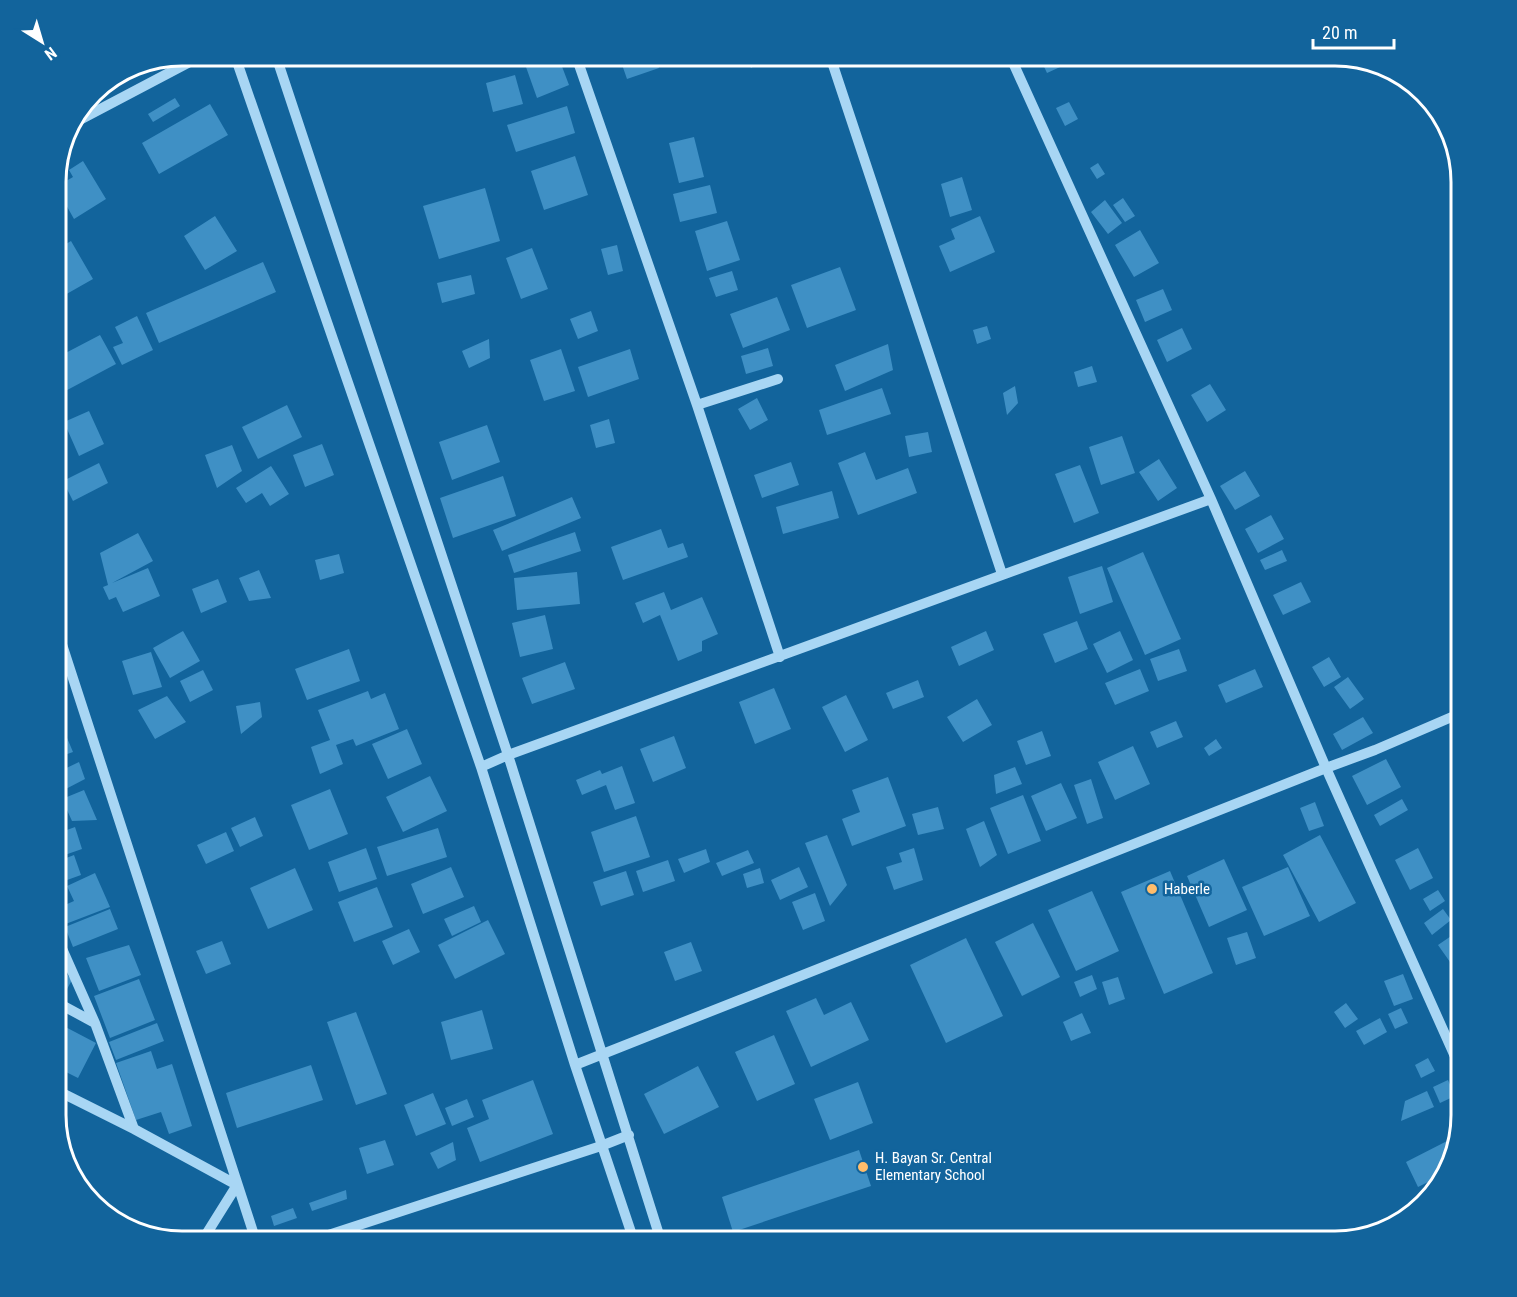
<svg xmlns="http://www.w3.org/2000/svg" width="1517" height="1297" viewBox="0 0 1517 1297" font-family="'Roboto Condensed',sans-serif">
<style>
.building{fill:#3f90c5}
.lines{fill:none;stroke-linecap:round;stroke-linejoin:round}
.minor{stroke:#a8d6f4;stroke-width:10}
.poi-dot{fill:#ffbd6b;stroke:#12649c;stroke-width:2}
.labels{text-anchor:middle;stroke-width:5;stroke-linejoin:round;paint-order:stroke}
.poi-label{font-size:15px;fill:#fff;stroke:#12649c;text-anchor:start}
.rim{fill:none;stroke:#fff;stroke-width:3}
</style>
<rect width="100%" height="100%" fill="#12649c"/>
<path class="building" d="M558,56L569,85L537,98L526,67Z
M619,56H655L659,68L627,79Z
M744,56H768L769,58L751,68Z
M1039,56H1068L1071,62L1047,73Z
M515,75L523,104L493,112L486,83Z
M95,92L99,97L82,110H81Z
M175,98L180,106L153,122L148,114Z
M1069,102L1078,119L1065,126L1056,108Z
M210,104L228,135L159,174L142,143Z
M567,106L575,133L516,152L507,125Z
M694,137L704,177L679,183L669,143Z
M575,156L588,195L544,210L531,171Z
M83,161L106,199L74,219L56,187L73,177L69,170Z
M1098,163L1105,174L1097,179L1090,168Z
M962,177L972,210L950,217L941,184Z
M710,185L717,213L680,222L673,194Z
M485,188L500,241L439,259L423,206Z
M1123,198L1135,216L1125,222L1113,205Z
M1105,200L1122,223L1108,234L1091,212Z
M215,216L237,251L205,270L184,236Z
M980,216L995,252L950,272L939,246L955,239L951,229Z
M727,221L740,260L707,271L695,231Z
M1140,230L1159,263L1134,277L1115,245Z
M71,241L93,279L56,300V250Z
M617,245L623,271L608,275L601,249Z
M532,248L548,289L521,299L506,258Z
M263,262L276,292L159,343L146,313Z
M840,267L856,310L807,328L791,285Z
M732,271L738,290L716,297L709,278Z
M471,275L475,294L442,303L437,283Z
M1163,289L1172,310L1145,322L1136,300Z
M777,297L790,330L743,348L730,314Z
M591,311L598,331L578,339L570,319Z
M137,316L153,350L122,365L113,347L123,343L115,327Z
M987,326L991,339L977,344L973,330Z
M1182,328L1192,349L1167,362L1157,340Z
M100,335L116,364L56,396V358Z
M489,339L490,358L469,368L462,351Z
M888,344L893,370L845,391L835,365Z
M768,348L773,366L746,374L741,356Z
M561,349L575,391L544,401L530,360Z
M630,349L639,379L588,397L578,367Z
M1092,366L1097,382L1078,387L1074,372Z
M1210,384L1226,410L1207,422L1191,395Z
M1015,386L1018,403L1007,415L1003,393Z
M882,388L891,414L827,435L819,410Z
M757,398L768,420L750,430L738,409Z
M287,405L302,437L258,459L242,427Z
M89,411L104,444L79,456L64,422Z
M609,419L615,443L596,448L590,425Z
M487,425L500,462L452,480L439,442Z
M928,432L932,452L909,457L905,436Z
M1122,436L1135,473L1101,485L1089,447Z
M322,444L334,475L305,487L293,455Z
M232,445L242,471L217,488L205,455Z
M865,452L876,480L908,468L917,493L858,515L838,463Z
M1159,459L1177,488L1158,501L1139,472Z
M791,462L799,485L762,498L754,475Z
M99,463L108,483L73,501L63,481Z
M1080,465L1099,513L1074,523L1055,474Z
M271,466L289,494L270,506L262,493L246,503L236,488Z
M1245,471L1260,496L1235,510L1220,486Z
M503,476L516,516L453,538L440,498Z
M832,491L839,518L783,534L776,507Z
M572,497L581,518L502,551L493,530Z
M1271,515L1284,539L1258,553L1245,529Z
M661,529L668,548L683,543L688,557L623,580L611,547Z
M575,532L581,551L514,573L508,555Z
M138,533L153,561L112,583L148,568L160,596L123,612L116,597L109,600L103,587L108,585L100,553Z
M1282,550L1287,561L1265,570L1260,560Z
M1143,552L1181,639L1145,655L1107,568Z
M339,554L344,573L320,580L315,560Z
M1102,566L1113,602L1080,614L1068,577Z
M259,570L271,598L249,601L239,578Z
M577,572L580,604L517,610L514,578Z
M218,579L227,602L201,613L192,589Z
M1301,582L1311,602L1283,615L1273,595Z
M664,592L671,610L702,597L718,634L702,641V651L678,661L660,615L643,623L635,603Z
M545,615L553,649L520,657L512,623Z
M1077,621L1088,649L1055,663L1043,634Z
M183,631L200,661L170,678L153,648Z
M986,631L994,650L959,666L951,647Z
M1120,631L1133,660L1107,673L1093,644Z
M349,649L360,681L307,700L295,669Z
M1179,649L1187,671L1158,681L1150,659Z
M151,652L162,687L133,695L122,661Z
M1329,657L1341,677L1324,687L1312,667Z
M565,662L575,689L532,704L522,678Z
M1140,669L1149,691L1115,705L1105,683Z
M1255,669L1263,687L1226,703L1218,685Z
M203,670L213,690L190,702L180,681Z
M1348,677L1364,699L1350,709L1334,687Z
M918,680L924,697L893,709L886,693Z
M774,688L791,729L755,744L739,702Z
M368,691L371,699L385,693L399,729L356,746L353,739L336,745L343,764L320,774L311,747L330,740L318,710Z
M846,695L868,740L845,752L822,707Z
M167,696L186,722L155,739L138,710Z
M977,699L992,725L963,742L947,717Z
M260,702L262,717L241,734L236,706Z
M59,712L64,728L56,730V713Z
M1363,717L1373,733L1342,750L1333,734Z
M1176,721L1183,737L1157,748L1150,732Z
M407,729L422,764L388,779L372,744Z
M1042,731L1051,756L1026,765L1017,741Z
M65,733L73,752L56,758V736Z
M674,736L686,768L653,782L640,749Z
M1216,739L1222,748L1209,756L1204,748Z
M1133,746L1150,784L1115,800L1098,762Z
M1386,759L1401,787L1367,805L1352,776Z
M79,762L85,779L60,792L56,785V773Z
M622,766L635,803L615,810L606,785L582,795L576,780L600,770L602,774Z
M1015,767L1022,784L996,794L994,775Z
M430,776L447,811L403,832L386,797Z
M888,777L906,826L852,846L842,819L860,812L852,790Z
M1091,779L1103,818L1087,824L1074,785Z
M1061,783L1077,818L1046,831L1031,796Z
M330,789L348,834L309,850L291,805Z
M84,790L97,820L72,821L62,799Z
M1023,795L1041,841L1008,854L990,808Z
M1402,799L1408,810L1380,826L1374,815Z
M56,800L60,814L56,815Z
M1315,802L1324,826L1309,831L1300,808Z
M938,807L944,829L918,835L912,814Z
M636,816L650,857L604,872L591,832Z
M255,817L263,836L240,847L231,828Z
M63,819L65,826L56,829V821Z
M984,821L997,855L980,867L966,829Z
M75,827L82,849L56,858V834Z
M438,828L447,857L387,876L377,847Z
M226,832L234,851L206,864L197,845Z
M827,835L847,885L830,906L805,843Z
M1320,835L1356,903L1319,922L1283,855Z
M366,848L377,879L339,892L328,862Z
M914,848L923,880L894,890L886,867L902,862L899,853Z
M1418,848L1433,878L1410,890L1395,860Z
M706,849L710,862L684,873L678,859Z
M748,850L754,863L722,876L716,863Z
M74,855L81,875L56,884V862Z
M1224,859L1247,910L1209,927L1187,876Z
M668,860L675,881L643,892L636,871Z
M451,867L464,897L423,914L411,884Z
M799,867L808,887L780,900L771,880Z
M1288,867L1310,916L1264,936L1242,887Z
M295,868L313,910L268,929L250,888Z
M760,868L764,883L747,888L743,874Z
M626,871L634,895L601,906L593,882Z
M1170,871L1213,973L1164,994L1121,892Z
M95,873L110,907L63,925L56,909L74,901L67,886Z
M377,887L393,927L354,942L338,902Z
M1438,890L1445,901L1430,911L1423,899Z
M1092,891L1119,951L1076,971L1048,910Z
M815,893L825,921L803,930L792,902Z
M474,906L481,922L452,936L444,919Z
M110,909L118,929L73,947L65,927Z
M1443,909L1451,920L1432,935L1424,923Z
M488,920L505,954L455,979L438,945Z
M1033,923L1060,977L1022,996L995,942Z
M409,929L420,952L393,965L382,941Z
M1247,932L1256,958L1236,965L1227,938Z
M1457,932L1461,938V954L1450,962L1438,945Z
M966,938L1003,1016L946,1043L910,965Z
M222,941L231,964L206,974L196,951Z
M691,942L702,971L675,981L664,952Z
M129,945L141,975L99,991L86,958Z
M56,963L72,980L61,1000L56,997Z
M1403,974L1413,999L1394,1006L1384,981Z
M1092,975L1097,989L1080,997L1074,982Z
M1118,977L1125,999L1109,1005L1102,982Z
M139,979L155,1020L110,1038L94,996Z
M816,998L824,1015L851,1002L869,1040L811,1067L786,1011Z
M1346,1003L1358,1019L1345,1028L1334,1012Z
M1401,1008L1408,1023L1395,1029L1388,1014Z
M482,1010L493,1049L451,1060L441,1022Z
M356,1012L387,1094L356,1105L327,1022Z
M1082,1013L1091,1033L1071,1041L1063,1022Z
M1380,1018L1387,1032L1364,1045L1356,1031Z
M56,1022L96,1043L78,1078L56,1067Z
M157,1023L164,1041L116,1060L109,1042Z
M774,1035L795,1084L757,1101L735,1052Z
M151,1051L157,1069L172,1064L192,1126L169,1134L161,1112L136,1120L116,1063Z
M1428,1058L1435,1071L1421,1078L1415,1065Z
M311,1065L323,1100L237,1128L226,1093Z
M698,1066L719,1107L664,1134L644,1094Z
M533,1080L553,1134L480,1162L467,1128L489,1119L482,1100Z
M1448,1080L1455,1096L1440,1103L1433,1087Z
M858,1082L873,1123L830,1140L814,1099Z
M1427,1091L1434,1107L1401,1121L1405,1101Z
M433,1093L446,1124L416,1136L404,1105Z
M467,1099L474,1117L452,1126L445,1108Z
M385,1140L394,1165L367,1174L359,1148Z
M1449,1140L1455,1150L1453,1159L1445,1163L1448,1169L1446,1173L1418,1187L1406,1162Z
M453,1142L456,1160L438,1169L430,1153Z
M859,1150L871,1186L733,1232L722,1197Z
M346,1190L347,1199L312,1211L309,1203Z
M293,1208L297,1218L274,1226L271,1216Z
M112,1216L148,1234L147,1235L134,1232L111,1218Z"/>
<g class="lines">
<path class="minor" d="M235,56L481,767L575,1065L634,1241
M276,56L508,755L661,1241
M576,56L697,405L780,657
M830,56L1002,574
M1010,56L1211,499L1326,768L1461,1070
M70,125L201,56
M697,405L778,379
M56,626L256,1241
M481,767L508,755C743,671 976,583 1211,499
M56,935L95,1023L134,1129
M56,1002L95,1023
M575,1065L1326,768L1375,750L1461,713
M56,1090L134,1129L237,1185L202,1241
M310,1241L601,1146L629,1135"/>
</g>
<g class="poi-dot">
<circle cx="1152" cy="889" r="6"/>
<circle cx="863" cy="1167" r="6"/>
</g>
<g class="labels">
<g class="poi-label">
<text x="1164" y="894">Haberle</text>
<text x="875" y="1163">H. Bayan Sr. Central<tspan x="875" dy="17">Elementary School</tspan></text>
</g>
</g>
<path d="M0 0H1517V1297H0ZM182 66H1335A116 116 0 0 1 1451 182V1115A116 116 0 0 1 1335 1231H182A116 116 0 0 1 66 1115V182A116 116 0 0 1 182 66Z" fill="#12649c" fill-rule="evenodd"/>
<path class="rim" d="M182 66H1335A116 116 0 0 1 1451 182V1115A116 116 0 0 1 1335 1231H182A116 116 0 0 1 66 1115V182A116 116 0 0 1 182 66Z"/>
<g transform="translate(42 42) rotate(143)" stroke="#12649c" stroke-width="4.5" paint-order="stroke">
<path d="M0-4.5L10 22L0 15L-10 22Z" fill="#ffffff"/>
<text y="-9" font-size="16" font-weight="bold" text-anchor="middle" fill="#ffffff">N</text>
</g>
<path d="M1313 39v9h81v-9" fill="none" stroke="#ffffff" stroke-width="3"/>
<text x="1322" y="39" font-size="18" fill="#ffffff" stroke="#12649c" stroke-width="4.5" paint-order="stroke">20 m</text>
</svg>
